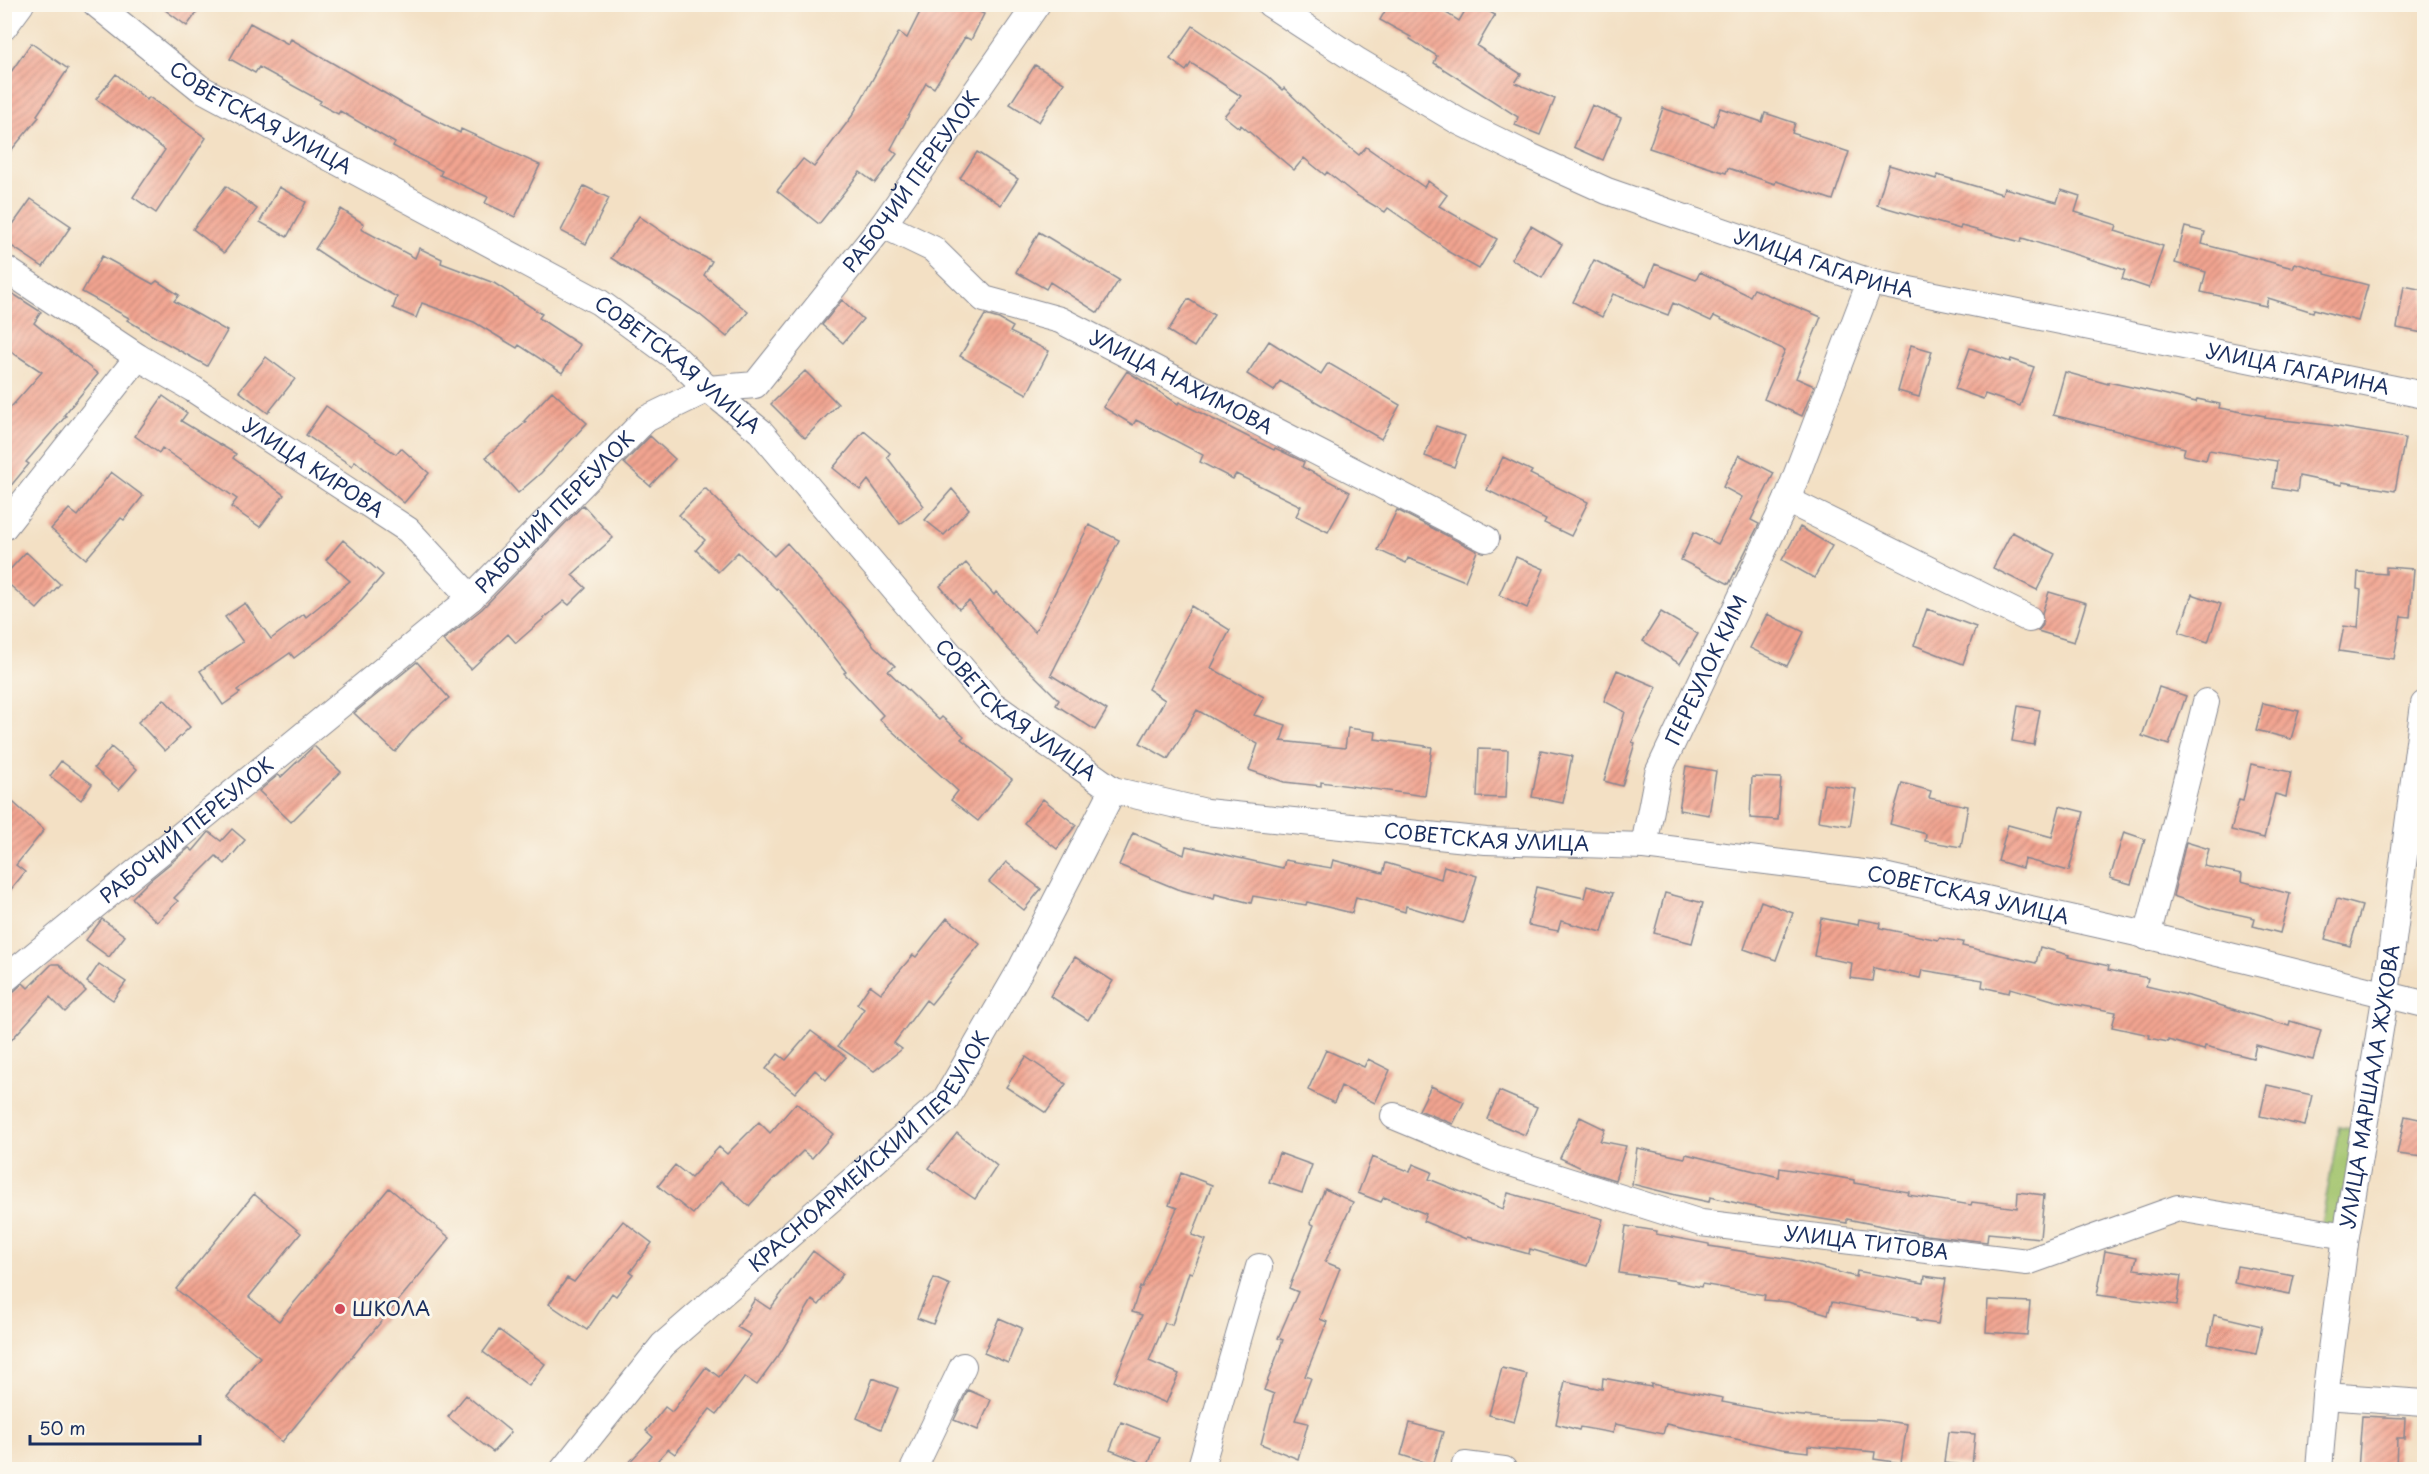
<svg xmlns="http://www.w3.org/2000/svg" width="2429" height="1474" viewBox="0 0 2429 1474" font-family="'Playpen Sans',sans-serif">
<style>
.green{fill:#a1c36c;stroke:#5e7965;stroke-width:1.5}
.building{fill:url(#building-hatch)}
.lines{fill:none;stroke-linecap:round;stroke-linejoin:round}
.minor-casing{stroke:#878891;stroke-width:28}
.minor{stroke:#fff;stroke-width:26}
.poi-dot{fill:#d1495b;stroke:#fbf7ec;stroke-width:2}
.labels{text-anchor:middle;stroke-width:6;stroke-linejoin:round;paint-order:stroke}
.street-label{font-size:20px;fill:#1b2f5e;stroke:#fbf7ec}
.poi-label{font-size:20px;fill:#1b2f5e;stroke:#fbf7ec;text-anchor:start}
</style>
<defs>
<pattern id="building-hatch" width="6" height="6" patternUnits="userSpaceOnUse" patternTransform="scale(1.5)"><rect width="6" height="6" fill="#f2a490"/><path d="M-1 1l2-2M0 6l6-6M5 7l2-2" fill="none" stroke="#c38679"/></pattern>
</defs>
<rect width="100%" height="100%" fill="#fbf7ec"/>
<filter id="ink" filterUnits="userSpaceOnUse"><feTurbulence type="fractalNoise" baseFrequency=".0167" numOctaves="2"/><feDisplacementMap in="SourceGraphic" scale="12" xChannelSelector="R" yChannelSelector="G"/><feConvolveMatrix kernelMatrix="1 2 1 2 8 2 1 2 1" color-interpolation-filters="sRGB"/></filter>
<filter id="wash" filterUnits="userSpaceOnUse"><feTurbulence type="fractalNoise" baseFrequency=".008" numOctaves="4" result="noise"/><feDisplacementMap in="SourceGraphic" scale="24" xChannelSelector="R" yChannelSelector="G"/><feGaussianBlur stdDeviation="1.35" result="paint"/><feColorMatrix in="noise" values="0 0 0 0 0 0 0 0 0 0 0 0 0 0 0 0 0 1.4 0 .05"/><feComposite in="paint" operator="in"/></filter>
<g filter="url(#wash)">
<rect width="100%" height="100%" fill="#f3e0c4"/>
<path class="green" d="M2339,1126L2359,1130L2342,1230L2321,1226Z"/>
<g id="blocks">
<path class="building" d="M157,4H203L187,26Z
M924,4H964L984,14L971,40L965,37L934,88L926,83L891,149L897,154L875,183L860,172L819,224L777,191L803,159L814,167L852,116L899,32L907,38Z
M1389,4H1432L1459,21L1469,4H1477L1495,15L1477,46L1521,74L1515,83L1555,99L1540,135L1515,125L1518,117L1434,63L1437,56L1410,39L1411,37L1380,20Z
M250,23L288,44L291,39L405,105L460,133L461,129L540,165L515,217L485,203L488,197L440,175L442,171L393,146L395,143L340,111L338,114L319,104L321,101L259,67L255,73L230,59Z
M1193,26L1267,76L1282,90L1284,88L1328,130L1359,155L1366,147L1424,187L1428,181L1447,195L1439,206L1497,239L1479,269L1447,251L1448,250L1388,208L1385,212L1356,195L1327,172L1325,175L1304,158L1294,170L1241,125L1239,128L1224,116L1241,96L1191,63L1186,71L1170,59Z
M31,43L68,69L37,115L39,117L4,159V82Z
M1035,65L1064,83L1039,122L1010,104Z
M116,74L147,100L149,97L206,138L156,213L133,197L165,150L96,99Z
M1592,105L1621,118L1603,160L1574,147Z
M1663,108L1714,126L1720,108L1762,122L1765,113L1795,123L1792,133L1849,152L1833,200L1776,181L1775,184L1728,168L1726,173L1649,148Z
M977,152L1018,179L1001,205L960,178Z
M1889,165L1936,179L1937,175L2002,194L2004,188L2057,202L2061,190L2080,196L2075,212L2117,225L2115,231L2163,246L2149,288L2122,279L2125,270L2022,238L2021,242L1961,226L1960,229L1877,205Z
M226,186L257,209L224,253L193,229Z
M584,186L609,198L586,244L561,231Z
M279,187L306,202L287,237L260,222Z
M31,199L71,226L43,267L4,241V237Z
M341,209L364,224L361,229L415,258L419,248L442,259L441,263L494,283L542,314L539,318L580,345L562,373L519,345L517,348L474,322L422,303L416,318L393,308L397,297L350,272L315,249Z
M639,216L686,248L712,261L704,275L748,312L727,337L699,314L611,258Z
M1531,226L1562,244L1542,278L1511,259Z
M2185,227L2205,232L2202,244L2293,268L2295,263L2325,272V274L2368,285L2358,321L2314,309L2313,312L2268,298L2266,306L2201,292L2206,272L2175,263Z
M1039,232L1119,280L1098,313L1050,282L1046,289L1016,272Z
M102,256L153,284L157,281L179,295L174,301L227,331L207,366L150,334L127,320L129,318L82,292Z
M1594,260L1646,286L1655,264L1696,280L1700,272L1750,296L1754,289L1821,317L1796,378L1814,386L1802,416L1764,399L1785,350L1714,316L1711,321L1673,303L1668,315L1613,294L1602,317L1573,302Z
M2404,286L2424,290L2423,333L2397,328Z
M4,288L41,312L34,323L98,374L64,415L66,416L26,462L29,464L4,494V415L42,372L4,347Z
M1188,299L1214,315L1194,347L1168,331Z
M842,300L863,319L843,343L822,325Z
M985,315L999,319L1013,327L1010,332L1049,351L1027,394L960,356Z
M1269,341L1321,374L1328,363L1400,405L1381,439L1280,381L1274,391L1247,374Z
M1911,345L1932,351L1919,397L1898,391Z
M1970,348L2010,362L2011,359L2034,367L2020,406L1985,394L1983,399L1955,389Z
M266,357L295,379L268,413L239,391Z
M805,371L838,404L805,438L771,404Z
M1127,371L1178,404L1179,402L1274,450L1275,448L1304,462L1302,467L1350,492L1328,532L1296,516L1301,506L1236,474L1233,479L1200,462L1203,455L1136,420L1133,425L1103,407Z
M2065,372L2108,384V382L2159,393L2196,402L2197,399L2220,404L2219,408L2265,416V418L2327,425L2405,438L2395,491L2342,482V485L2299,476L2297,492L2273,488L2277,461L2209,450L2206,460L2183,455L2185,448L2053,415Z
M552,391L587,423L541,473L518,493L486,457L526,422L524,421Z
M163,396L187,413L181,421L236,454L233,458L284,495L260,527L231,507L237,499L162,448L159,453L135,436Z
M326,406L396,454L401,448L429,473L404,503L355,461L352,466L306,435Z
M1436,426L1465,436L1454,467L1425,456Z
M864,431L890,453L887,457L924,506L900,524L868,480L860,490L833,468Z
M650,436L675,459L650,486L624,463Z
M1739,455L1774,473L1751,520L1759,524L1729,584L1681,560L1694,532L1718,544L1742,497L1723,487Z
M1503,457L1532,471L1530,474L1588,502L1571,536L1544,523L1546,519L1487,490Z
M111,472L143,496L124,520L121,518L86,559L51,529L69,509L78,516Z
M705,488L774,556L787,543L848,611L874,646L895,666L888,671L939,720L942,717L964,736L961,739L1012,779L978,821L951,800L958,791L879,719L883,715L844,673L846,672L804,618L777,588L776,589L738,552L718,572L696,550L705,540L679,515Z
M952,489L969,509L944,535L925,520Z
M583,505L613,538L572,575L586,588L569,605L564,601L516,643L508,634L471,669L443,640L482,609Z
M1397,510L1477,551L1465,581L1408,558L1406,563L1378,550Z
M1089,525L1119,540L1051,675L1107,710L1095,730L1056,705L1059,700L1007,648L969,601L959,609L940,586L966,563L994,595L996,592L1035,632Z
M1800,527L1832,546L1814,578L1782,560Z
M2012,532L2055,554L2037,590L1993,568Z
M343,540L383,575L357,605L322,637L294,658L290,653L237,690L240,693L223,705L200,671L243,642L225,617L245,603L271,639L304,614L306,617L350,581L326,560Z
M26,552L60,584L37,609L4,580V576Z
M1516,557L1544,569L1527,608L1499,595Z
M2386,567L2414,569L2410,617L2401,616L2394,659L2339,651L2344,626L2358,628L2361,590L2357,589L2358,572L2386,574Z
M2049,592L2086,603L2074,642L2038,631L2043,625L2042,613Z
M2192,594L2221,604L2208,642L2179,632Z
M1191,606L1230,630L1211,668L1264,697L1254,715L1286,725L1281,741L1345,748L1348,728L1376,732L1375,739L1432,747L1425,796L1321,782V786L1284,782L1249,770L1258,744L1197,710L1168,759L1140,743L1165,700L1148,689Z
M1927,609L1976,627L1963,664L1914,645Z
M1661,612L1698,634L1680,664L1643,641Z
M1767,614L1804,632L1787,666L1750,648Z
M417,662L449,698L413,730L395,752L354,713Z
M1617,670L1657,687L1632,742L1635,743L1622,786L1604,781L1625,712L1604,701Z
M2159,687L2186,696L2169,745L2142,736Z
M164,699L190,727L165,751L138,722Z
M2263,703L2299,711L2291,739L2256,730Z
M2018,706L2040,710L2034,745L2012,741Z
M314,746L341,772L291,822L259,791L278,775L281,777Z
M111,747L137,769L119,790L94,768Z
M1479,749L1508,750L1506,798L1477,797Z
M1541,750L1572,756L1563,803L1532,797Z
M61,761L92,784L81,800L50,776Z
M2251,764L2291,772L2286,797L2275,794L2264,838L2231,830L2239,800L2243,801Z
M1686,766L1716,771L1709,815L1679,810Z
M1752,777L1781,778L1778,820L1750,818Z
M1902,783L1931,791L1929,798L1968,806L1961,847L1925,841L1926,834L1890,824Z
M1824,784L1856,789L1850,826L1818,821Z
M4,794L44,830L16,865L25,872L4,898Z
M1043,799L1076,825L1057,849L1024,823Z
M2060,806L2084,812L2069,871L2024,859L2022,868L1998,861L2008,825L2052,837Z
M232,829L245,840L225,864L216,856L174,898L178,901L157,922L132,898L150,880L189,848L193,851L209,832L221,841Z
M2124,832L2145,839L2131,884L2110,878Z
M1133,833L1184,855L1186,846L1283,868L1285,860L1331,868L1333,860L1383,873L1386,863L1441,879L1444,866L1477,876L1463,923L1406,906L1405,912L1356,897L1352,913L1307,902L1306,905L1253,896L1251,903L1215,894L1214,899L1177,889L1119,865Z
M2186,842L2209,849L2204,866L2242,874L2241,881L2290,894L2280,933L2253,926L2255,918L2209,908L2173,896Z
M1006,862L1041,889L1024,910L989,882Z
M1587,886L1613,893L1602,932L1561,921L1558,931L1528,925L1536,887L1584,898Z
M1665,893L1703,903L1692,943L1654,933Z
M2337,899L2362,906L2350,946L2325,939Z
M1761,901L1793,913L1776,960L1744,949Z
M947,918L980,944L931,1004L926,1000L894,1043L902,1049L874,1071L838,1046L864,1009L857,1004L870,985L881,993L913,955L916,957Z
M1821,918L1858,925L1859,919L1881,923L1880,928L1938,940L1939,938L1963,942L1962,946L2036,963L2040,947L2069,955L2068,957L2109,966L2108,970L2148,978L2146,986L2189,996L2289,1026L2290,1021L2321,1030L2313,1060L2256,1045L2253,1058L2205,1046L2204,1050L2168,1040V1042L2149,1038L2150,1035L2112,1027L2116,1012L2056,1001L2010,988L2009,993L1982,987L1983,980L1922,970L1920,978L1874,968L1872,981L1850,978L1852,963L1814,956Z
M102,919L125,936L109,957L86,940Z
M1075,957L1113,981L1088,1020L1050,996Z
M52,964H59L86,991L65,1012L50,997L4,1048V995L13,992L23,983L28,988Z
M99,964L126,982L113,1000L87,982Z
M811,1031L846,1057L826,1080L815,1070L795,1093L766,1069L778,1054L786,1060Z
M1326,1050L1364,1067L1368,1059L1390,1070L1375,1103L1341,1086L1334,1103L1308,1090Z
M1026,1057L1066,1084L1046,1113L1006,1087Z
M2267,1085L2312,1095L2305,1126L2260,1116Z
M1431,1086L1464,1102L1453,1124L1419,1110Z
M1499,1091L1537,1107L1525,1135L1487,1119Z
M796,1103L833,1134L812,1158L803,1151L776,1178L775,1177L749,1206L721,1181L693,1214L658,1186L675,1165L691,1178L719,1147L727,1154L759,1122L770,1133Z
M2405,1116L2424,1120V1157L2397,1154Z
M1580,1117L1605,1129L1600,1141L1626,1146L1615,1180L1592,1173L1560,1158Z
M957,1133L997,1166L975,1199L929,1168Z
M1637,1148L1685,1158L1686,1154L1779,1177L1780,1168L1819,1174L1854,1180V1183L1909,1192L1908,1195L1971,1205L1972,1202L2017,1208L2018,1192L2044,1195L2040,1238L1988,1233L1987,1242L1926,1235L1847,1219V1223L1772,1211L1710,1197L1709,1202L1676,1195L1632,1184Z
M1279,1153L1312,1165L1302,1193L1269,1182Z
M1372,1157L1410,1172L1413,1164L1432,1172L1429,1179L1503,1209L1508,1193L1603,1219L1587,1266L1530,1249L1529,1254L1467,1237L1466,1239L1423,1221L1426,1214L1384,1197L1381,1202L1358,1193Z
M1181,1173L1212,1185L1192,1235L1206,1240L1192,1273L1189,1272L1172,1325L1165,1323L1149,1361L1179,1374L1166,1403L1114,1381L1142,1315L1132,1312L1140,1287H1142L1177,1208L1169,1205Z
M389,1188L450,1238L282,1442L227,1397L260,1357L176,1289L254,1194L301,1233L249,1297L279,1321Z
M1325,1189L1353,1202L1325,1262L1340,1268L1320,1319L1327,1322L1305,1376L1311,1378L1295,1420L1308,1423L1298,1459L1261,1444L1274,1394L1264,1390L1283,1340L1278,1338L1298,1292L1289,1288L1314,1225L1310,1223Z
M623,1221L652,1243L630,1272L633,1274L616,1296L612,1293L587,1330L549,1304L567,1278L574,1282Z
M1626,1226L1657,1231L1656,1234L1709,1244V1246L1790,1259L1856,1277L1857,1271L1924,1283L1925,1276L1946,1279L1938,1324L1917,1321V1318L1832,1302L1828,1314L1788,1302L1764,1300L1765,1295L1702,1284L1701,1287L1677,1282L1678,1281L1619,1273Z
M813,1251L843,1274L819,1305L812,1300L779,1355L757,1385L745,1377L717,1414L710,1409L675,1454L668,1449L649,1470H622L653,1437L646,1431L665,1407L672,1412L706,1367L719,1377L751,1335L737,1327L755,1299L770,1309Z
M2105,1251L2137,1257L2134,1269L2181,1276L2177,1305L2097,1295Z
M2237,1266L2294,1276L2290,1294L2234,1283Z
M934,1278L950,1285L933,1324L917,1318Z
M1988,1300L2030,1302L2027,1335L1986,1332Z
M2214,1315L2262,1326L2256,1354L2208,1344Z
M999,1318L1022,1328L1008,1363L984,1353Z
M499,1330L545,1364L529,1386L483,1352Z
M1502,1368L1527,1374L1514,1422L1489,1415Z
M873,1378L898,1388L881,1429L857,1418Z
M1603,1378L1651,1387V1384L1723,1398L1722,1402L1784,1414L1832,1419L1879,1420L1907,1424L1901,1463L1874,1459L1875,1452L1808,1446V1452L1782,1449L1666,1424L1663,1434L1615,1424L1613,1433L1580,1427L1579,1430L1556,1424L1565,1381L1602,1389Z
M968,1390L991,1400L978,1430L954,1420Z
M466,1395L511,1432L493,1452L448,1417Z
M2362,1416L2405,1418L2404,1438H2397L2396,1470H2358Z
M1121,1422L1159,1437L1148,1465L1110,1450Z
M1410,1423L1443,1432L1433,1465L1401,1455Z
M1948,1432L1975,1434L1972,1466L1944,1463Z"/>
</g>
</g>
<g filter="url(#ink)">
<use href="#blocks" fill-opacity="0" stroke="#878891" stroke-width="1.5"/>
<g class="lines">
<defs>
<g id="minor">
<path id="s1" d="M96,4L200,88L599,302L677,359L708,389L760,431L992,704L1113,790L1206,812L1486,841L1644,846L1879,875L2137,933L2424,1004"/>
<path id="s2" d="M1270,4L1356,60L1458,121L1523,153L1607,191L1870,282L2424,395"/>
<path d="M4,27L21,4"/>
<path id="s3" d="M883,225L933,249L984,299L1060,320L1486,539"/>
<path id="s4" d="M4,268L138,357L193,389L408,530L471,598"/>
<path d="M1787,500L2029,619"/>
<path d="M4,527L138,357"/>
<path id="s5" d="M1644,846L1658,773L1787,500L1870,282"/>
<path d="M2147,937L2206,702"/>
<path id="s6" d="M4,980L471,598L646,419L708,389L755,385L883,225L1037,4"/>
<path id="s7" d="M1394,1116L1495,1158L1701,1223L2027,1262L2178,1208L2346,1236"/>
<path d="M2325,1396L2424,1403"/>
<path d="M1465,1465L1504,1470"/>
<path id="s8" d="M563,1470L663,1345L945,1100L1022,967L1113,790"/>
<path d="M913,1470L963,1366"/>
<path d="M1200,1470L1259,1267"/>
<path id="s9" d="M2319,1470L2325,1396L2346,1236L2386,993L2424,704"/>
</g>
</defs>
<use href="#minor" class="minor-casing"/>
<use href="#minor" class="minor"/>
</g>
</g>
<circle class="poi-dot" cx="340" cy="1309" r="6"/>
<g class="labels">
<g class="street-label">
<text dy="7" stroke="none"><textPath href="#s1" startOffset="201">СОВЕТСКАЯ УЛИЦА</textPath></text>
<text dy="7" stroke="none"><textPath href="#s6" startOffset="1226">РАБОЧИЙ ПЕРЕУЛОК</textPath></text>
<text dy="7" stroke="none"><textPath href="#s2" startOffset="615">УЛИЦА ГАГАРИНА</textPath></text>
<text dy="7" stroke="none"><textPath href="#s1" startOffset="687">СОВЕТСКАЯ УЛИЦА</textPath></text>
<text dy="7" stroke="none"><textPath href="#s2" startOffset="1101">УЛИЦА ГАГАРИНА</textPath></text>
<text dy="7" stroke="none"><textPath href="#s3" startOffset="342">УЛИЦА НАХИМОВА</textPath></text>
<text dy="7" stroke="none"><textPath href="#s4" startOffset="368">УЛИЦА КИРОВА</textPath></text>
<text dy="7" stroke="none"><textPath href="#s6" startOffset="723">РАБОЧИЙ ПЕРЕУЛОК</textPath></text>
<text dy="7" stroke="none"><textPath href="#s5" startOffset="188">ПЕРЕУЛОК КИМ</textPath></text>
<text dy="7" stroke="none"><textPath href="#s1" startOffset="1173">СОВЕТСКАЯ УЛИЦА</textPath></text>
<text dy="7" stroke="none"><textPath href="#s6" startOffset="236">РАБОЧИЙ ПЕРЕУЛОК</textPath></text>
<text dy="7" stroke="none"><textPath href="#s1" startOffset="1677">СОВЕТСКАЯ УЛИЦА</textPath></text>
<text dy="7" stroke="none"><textPath href="#s1" startOffset="2163">СОВЕТСКАЯ УЛИЦА</textPath></text>
<text dy="7" stroke="none"><textPath href="#s9" startOffset="387">УЛИЦА МАРШАЛА ЖУКОВА</textPath></text>
<text dy="7" stroke="none"><textPath href="#s8" startOffset="444">КРАСНОАРМЕЙСКИЙ ПЕРЕУЛОК</textPath></text>
<text dy="7" stroke="none"><textPath href="#s7" startOffset="492">УЛИЦА ТИТОВА</textPath></text>
</g>
<g class="poi-label">
<text x="352" y="1316">ШКОЛА</text>
</g>
</g>
<rect width="2429" height="1474" fill="none" stroke="#fbf7ec" stroke-width="24"/>
<path d="M30 1435v9h170v-9" fill="none" stroke="#1b2f5e" stroke-width="3"/>
<text x="39" y="1435" font-size="18" fill="#1b2f5e" stroke="#fbf7ec" stroke-width="4.5" paint-order="stroke">50 m</text>
</svg>
